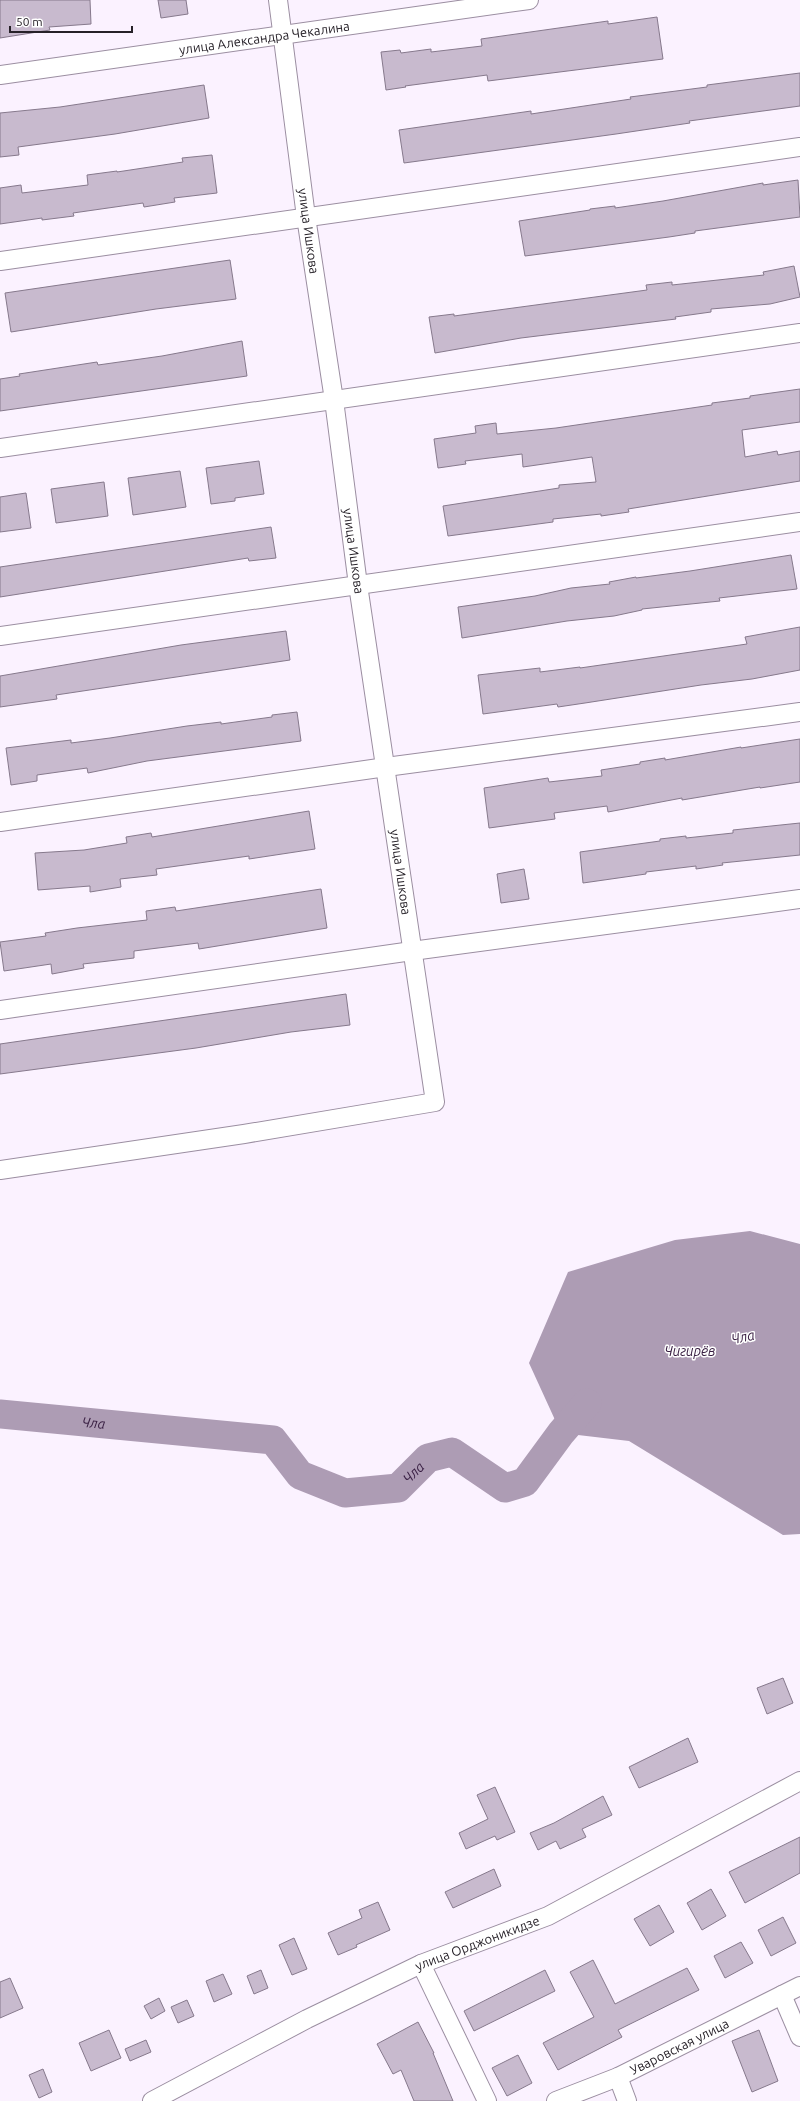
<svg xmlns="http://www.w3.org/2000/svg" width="800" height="2101" viewBox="0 0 800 2101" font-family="Ubuntu,sans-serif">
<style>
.water{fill:#ad9cb4}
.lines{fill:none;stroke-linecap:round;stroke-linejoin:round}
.river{stroke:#ad9cb4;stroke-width:29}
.building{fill:#c8bace;stroke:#86798c}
.minor-casing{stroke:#9b8ea1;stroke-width:20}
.minor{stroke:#fff;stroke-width:18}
.labels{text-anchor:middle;stroke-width:3;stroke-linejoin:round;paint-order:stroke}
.street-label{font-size:13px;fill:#262128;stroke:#fff}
.water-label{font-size:14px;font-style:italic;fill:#371d41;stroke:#fff}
</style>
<rect width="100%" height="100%" fill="#fbf2ff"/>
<path class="water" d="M750,1231L800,1244V1534L783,1535L629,1441L561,1433L529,1363L568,1272L675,1240Z"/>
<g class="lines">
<path class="river" id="s1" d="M0,1414L273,1440L300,1475L345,1493L398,1488L428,1458L452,1452L505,1488L525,1482L561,1433L587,1403"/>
</g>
<path class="building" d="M0,0H90L91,24L49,27L50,30L0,38Z
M158,0H186L188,14L161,18Z
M657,17L663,59L488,81L487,75L405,86L406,87L386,90L381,52L400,50L401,53L431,49V52L482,46L481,39L608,21V24Z
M800,73V106L689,121L690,123L616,134L404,163L399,130L531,111V114L631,99L630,97L707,87V85Z
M204,85L209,118L115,134L18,147L19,155L0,157V113L60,107Z
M212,155L217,193L174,198L175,202L144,207L143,203L73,213L74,216L42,220V218L0,224V188L21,185L22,193L88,185L87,175L117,171V172L183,162L182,158Z
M798,180L800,217L695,231V233L669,237L525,256L519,221L590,210V209L615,206V208L663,201L763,183V185Z
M230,260L236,299L156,309L11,332L5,293Z
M794,266L800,297L770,304L711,309V312L675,317L676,319L521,338L435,353L429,317L454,314V316L647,290L646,285L672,282V285L764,275L763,272Z
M242,341L247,376L0,411V379L20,376L19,374L97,362L98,365L162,356Z
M800,389V422L742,430L745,457L777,451L778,455L800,451V481L628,509L629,512L601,516V514L553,519V522L448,536L443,506L559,488V485L596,482L592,457L523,467L522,454L465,461L466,464L438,468L434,439L476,433L475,426L496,423L497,434L556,428L712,405V403L750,398V396Z
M259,461L264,494L235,498V501L211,504L206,468Z
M180,471L186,507L133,515L128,478Z
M104,482L108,516L56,523L51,489Z
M26,493L31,528L0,532V497Z
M271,527L276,558L249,561L248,558L0,597V567Z
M791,555L797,589L719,598L720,601L642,609V610L614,616L567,621L462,638L458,607L535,596L571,588L610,584L609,582L636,577V578L690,571Z
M800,627V670L752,679L701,685L585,703L558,707L557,704L483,714L478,675L540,668V672L580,667V668L747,644L745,637Z
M286,631L290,660L56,695L57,699L0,707V676L181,645Z
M297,712L301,741L147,761L88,773L87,768L37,775V781L11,785L6,748L71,740V743L110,738L187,726L221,722V724L272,717V715Z
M800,739V782L760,788V787L682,800V798L608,812L607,806L554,813L555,819L489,828L484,788L548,778L549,782L602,776L601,770L640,764V762L665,758V760L741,747V748Z
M309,811L315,849L249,859V856L156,869L157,875L120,879L121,887L90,892V886L38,890L35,853L84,850L127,843L126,837L151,833L152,837Z
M800,823V855L722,863L723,865L696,869V866L646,872V874L583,883L580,852L660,841V839L686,836V838L733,833V830Z
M524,869L529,899L501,903L497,874Z
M321,889L327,928L199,949L198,943L134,951V958L83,964L84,968L52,974L51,964L4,971L0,942L46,936L45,933L77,928L147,920L146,911L175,907L176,911Z
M346,994L350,1025L291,1032L196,1048L0,1074V1044Z
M783,1678L793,1703L767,1714L757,1688Z
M688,1738L698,1762L639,1788L629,1767Z
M495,1787L515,1832L497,1840L495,1836L466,1849L459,1833L488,1819L477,1795Z
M603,1796L612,1815L582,1829L586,1837L560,1849L556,1841L538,1850L530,1833L554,1823Z
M800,1837V1873L745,1903L729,1872Z
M494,1869L501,1886L453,1908L445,1892Z
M711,1889L726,1916L702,1930L687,1903Z
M378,1902L390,1930L356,1945L357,1947L338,1955L328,1933L362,1918L359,1910Z
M659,1905L674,1932L650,1946L634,1919Z
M783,1917L796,1943L771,1956L758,1930Z
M294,1938L307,1969L292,1975L279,1945Z
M741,1942L753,1963L725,1978L714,1956Z
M593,1960L615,2004L687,1968L699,1990L618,2030L622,2037L558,2070L543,2043L594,2017L570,1972Z
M261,1970L268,1988L254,1994L247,1976Z
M545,1970L555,1991L474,2031L464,2011Z
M223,1974L232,1994L214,2002L206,1981Z
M10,1978L23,2008L0,2018V1982Z
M159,1998L165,2011L151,2019L144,2006Z
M187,2000L194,2016L178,2023L171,2007Z
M418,2022L434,2053H433L453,2101H414L401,2070L393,2074L377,2044Z
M109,2030L121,2058L91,2071L79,2043Z
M759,2030L778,2081L752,2092L732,2041Z
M146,2040L151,2052L130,2061L125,2049Z
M518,2055L532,2083L507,2096L492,2068Z
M43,2069L52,2092L39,2098L29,2075Z"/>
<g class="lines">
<defs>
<g id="minor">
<path id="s2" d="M0,75L529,0"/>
<path d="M0,261L800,147"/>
<path d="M0,448L800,333"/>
<path d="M0,636L800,522"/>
<path d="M0,822L386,767L800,712"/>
<path d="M0,1010L412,951L800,899"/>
<path d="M0,1170L244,1134L435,1102L358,585L334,400L306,217L278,0"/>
<path d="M421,1964L487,2101"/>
<path d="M782,1995L800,2037"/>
<path d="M618,2077L627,2101"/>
<path id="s3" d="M152,2101L307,2019L421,1964L548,1916L800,1781"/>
<path id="s4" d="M556,2101L618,2077L800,1986"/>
</g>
</defs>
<use href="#minor" class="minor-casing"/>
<use href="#minor" class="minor"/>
</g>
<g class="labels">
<g class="street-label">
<text dy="5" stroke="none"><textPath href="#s2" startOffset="267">улица Александра Чекалина</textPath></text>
<text transform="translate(309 231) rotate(82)" y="5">улица Ишкова</text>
<text transform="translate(354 551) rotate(82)" y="5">улица Ишкова</text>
<text transform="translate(401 872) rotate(82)" y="5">улица Ишкова</text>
<text dy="5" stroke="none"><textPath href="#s3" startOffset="362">улица Орджоникидзе</textPath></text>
<text dy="5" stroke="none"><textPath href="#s4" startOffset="135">Уваровская улица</textPath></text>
</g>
<g class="water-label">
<text transform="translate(743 1337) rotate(-12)" y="5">Чла</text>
<text x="690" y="1356">Чигирёв</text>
<text dy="5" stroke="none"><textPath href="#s1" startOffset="94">Чла</textPath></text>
<text dy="5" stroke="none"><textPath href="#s1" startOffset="442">Чла</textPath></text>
</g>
</g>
<path d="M10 26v6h122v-6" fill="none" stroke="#262128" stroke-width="2"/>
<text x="16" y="26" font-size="12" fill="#262128" stroke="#ffffff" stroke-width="3" paint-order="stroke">50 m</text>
</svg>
